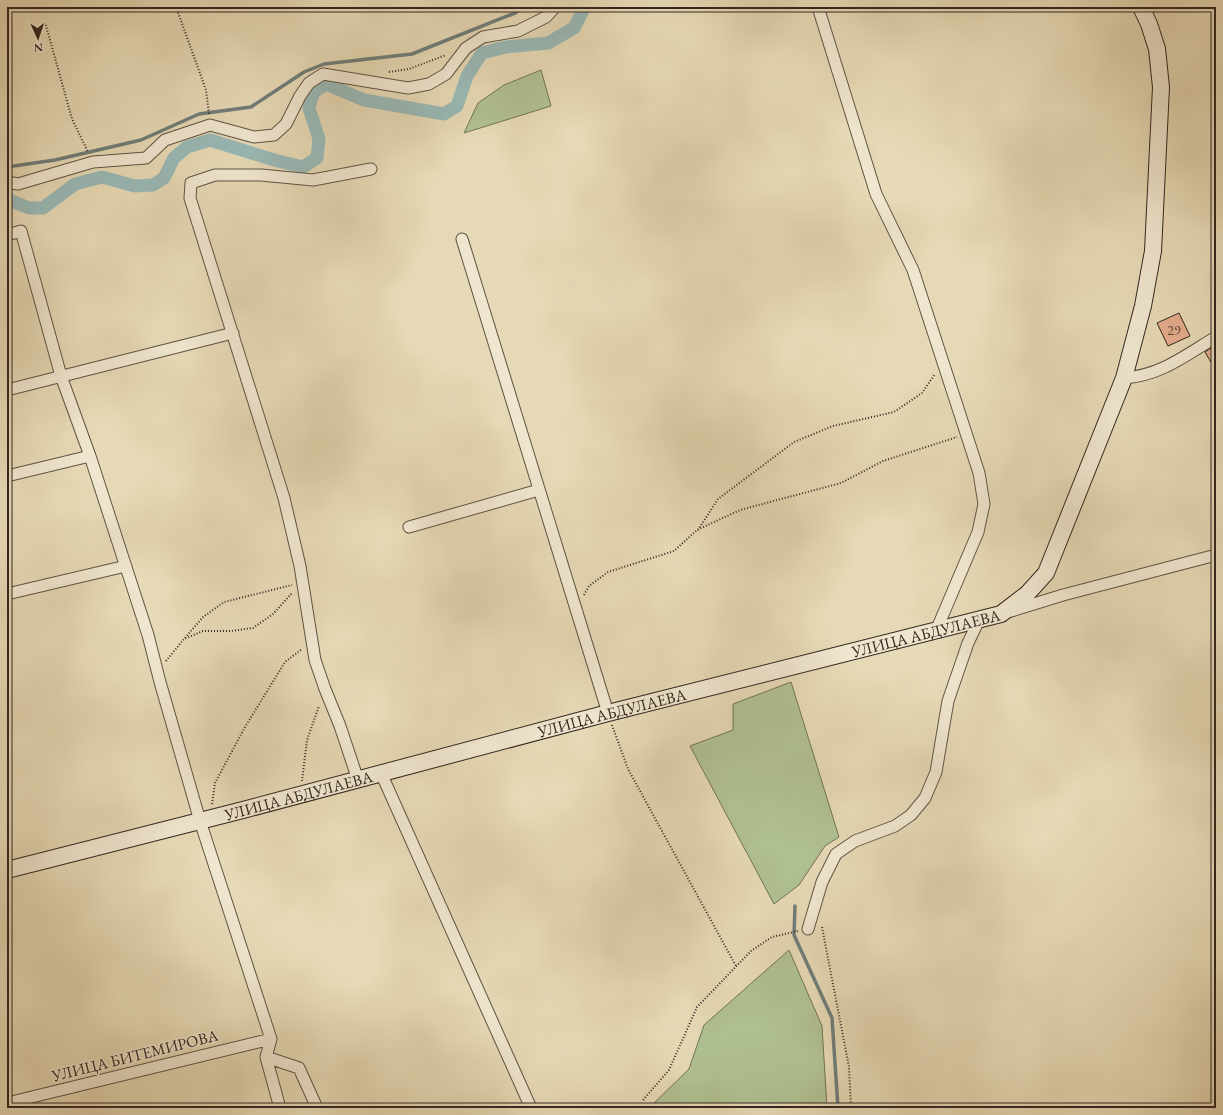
<svg xmlns="http://www.w3.org/2000/svg" width="1223" height="1115" viewBox="0 0 1223 1115" font-family="'EB Garamond',serif">
<style>
.green{fill:#b0c091;stroke:#717358}
.lines{fill:none;stroke-linecap:round;stroke-linejoin:round}
.stream{stroke:#707e7a;stroke-width:3.5}
.canal{stroke:#99b9b6;stroke-width:13}
.building{fill:#e4ac8c;stroke:#322620}
.minor-casing{stroke:#5f5345;stroke-width:13}
.secondary-casing{stroke:#322620;stroke-width:18}
.path{stroke:#322620;stroke-width:2;stroke-dasharray:1 2;stroke-linecap:butt}
.minor{stroke:#efe6cf;stroke-width:11}
.secondary{stroke:#efe6cf;stroke-width:16}
.labels{text-anchor:middle;stroke-width:3;stroke-linejoin:round;paint-order:stroke}
.number-label{font-size:14px;fill:#5e483b}
.street-label{font-size:16px;fill:#322620;stroke:#efe6cf}
</style>
<rect width="100%" height="100%" fill="#e6d9b5"/>
<filter id="stains"><feTurbulence type="fractalNoise" baseFrequency=".005" numOctaves="4"/><feColorMatrix values="0 0 0 0 .2 0 0 0 0 .09 0 0 0 0 .02 0 0 0 .5 -.17"/></filter>
<radialGradient id="worn" r=".72"><stop offset=".6" stop-color="#630" stop-opacity="0"/><stop offset="1" stop-color="#630" stop-opacity=".3"/></radialGradient>
<path class="green" d="M541,70L551,106L464,133L478,103L504,85Z
M791,682L839,837L825,846L799,885L774,904L690,746L733,730V704Z
M789,950L822,1026L827,1108H649L689,1069L704,1025Z"/>
<g class="lines">
<path class="stream" d="M7,167L55,160L141,140L199,114L251,107L304,72L324,64L412,54L515,13L524,7
M795,906L794,935L832,1018L838,1108"/>
<path class="canal" d="M7,199L29,208H43L75,184L102,177L135,186L153,185L164,178L174,158L187,147L210,140L274,160L303,167L317,158L319,139L309,108L313,93L326,84L364,100L444,114L457,106L467,76L482,53L506,47L548,43L574,28L585,7"/>
</g>
<path class="building" d="M1179,313L1190,336L1168,346L1157,323Z
M1216,345V371L1205,352Z"/>
<g class="lines">
<defs>
<path id="minor" d="M818,7L876,194L913,270L979,473L984,504L978,532L936,631
M7,182L18,184L93,162L146,158L165,140L210,125L254,137L274,135L286,124L300,96L309,83L323,74L408,88L429,84L446,74L466,48L483,37L518,31L546,17L555,7
M7,235L21,231L61,376L90,456L148,635L160,682L200,821L271,1039L266,1057L280,1108
M462,239L608,713
M1124,378C1160,376 1186,355 1216,337
M7,390L233,333
M7,476L90,456
M409,527L539,490
M7,594L126,566
M1008,612L1063,595L1216,555
M381,773L531,1108
M358,780L340,726L325,689L315,660L300,566L284,498L190,198L191,183L215,175H261L313,180L371,169
M808,929L822,882L836,854L855,841L895,826L911,815L925,798L936,772L948,701L968,643L979,620
M266,1057L299,1068L317,1108
M7,1103L271,1039"/>
<g id="secondary">
<path id="s1" d="M7,870L243,810L608,713L1001,614L1027,594L1046,573L1124,378L1143,306L1153,251L1161,87L1157,49L1149,24L1141,7"/>
</g>
</defs>
<use href="#minor" class="minor-casing"/>
<use href="#secondary" class="secondary-casing"/>
<path class="path" d="M176,7L206,90L209,114
M45,22L72,119L88,152
M389,72L409,69L446,55
M698,530L718,499L794,442L833,426L894,412L922,393L935,374
M584,595L589,586L608,572L674,551L697,530L740,510L841,483L883,461L957,437
M185,638L203,617L224,602L292,585
M166,661L184,639L203,631H231L253,628L273,614L292,593
M612,725L628,769L736,966
M302,781L307,740L319,706
M212,804L215,783L245,727L285,662L302,649
M822,927L849,1067L851,1108
M643,1100L669,1070L697,1007L751,951L772,937L798,931"/>
<use href="#minor" class="minor"/>
<use href="#secondary" class="secondary"/>
</g>
<g class="labels">
<g class="number-label">
<text x="1174" y="335">29</text>
</g>
<g class="street-label">
<text dy="6" stroke="none"><textPath href="#s1" startOffset="949">УЛИЦА АБДУЛАЕВА</textPath></text>
<text dy="6" stroke="none"><textPath href="#s1" startOffset="625">УЛИЦА АБДУЛАЕВА</textPath></text>
<text dy="6" stroke="none"><textPath href="#s1" startOffset="301">УЛИЦА АБДУЛАЕВА</textPath></text>
<text transform="translate(135 1055) rotate(-14)" y="6">УЛИЦА БИТЕМИРОВА</text>
</g>
</g>
<rect width="1223" height="1115" fill="none" stroke="#e6d9b5" stroke-width="24"/>
<rect x="8" y="8" width="1207" height="1099" fill="none" stroke="#322620" stroke-width="2"/>
<rect x="12" y="12" width="1199" height="1091" fill="none" stroke="#322620"/>
<g transform="translate(38 38) rotate(177)" stroke="#efe6cf" stroke-width="3" paint-order="stroke">
<path d="M0-3L7 15L0 10L-7 15Z" fill="#322620"/>
<text y="-6" font-size="11" font-weight="bold" text-anchor="middle" fill="#322620">N</text>
</g>
<rect width="100%" height="100%" filter="url(#stains)"/>
<rect width="100%" height="100%" fill="url(#worn)"/>
</svg>
